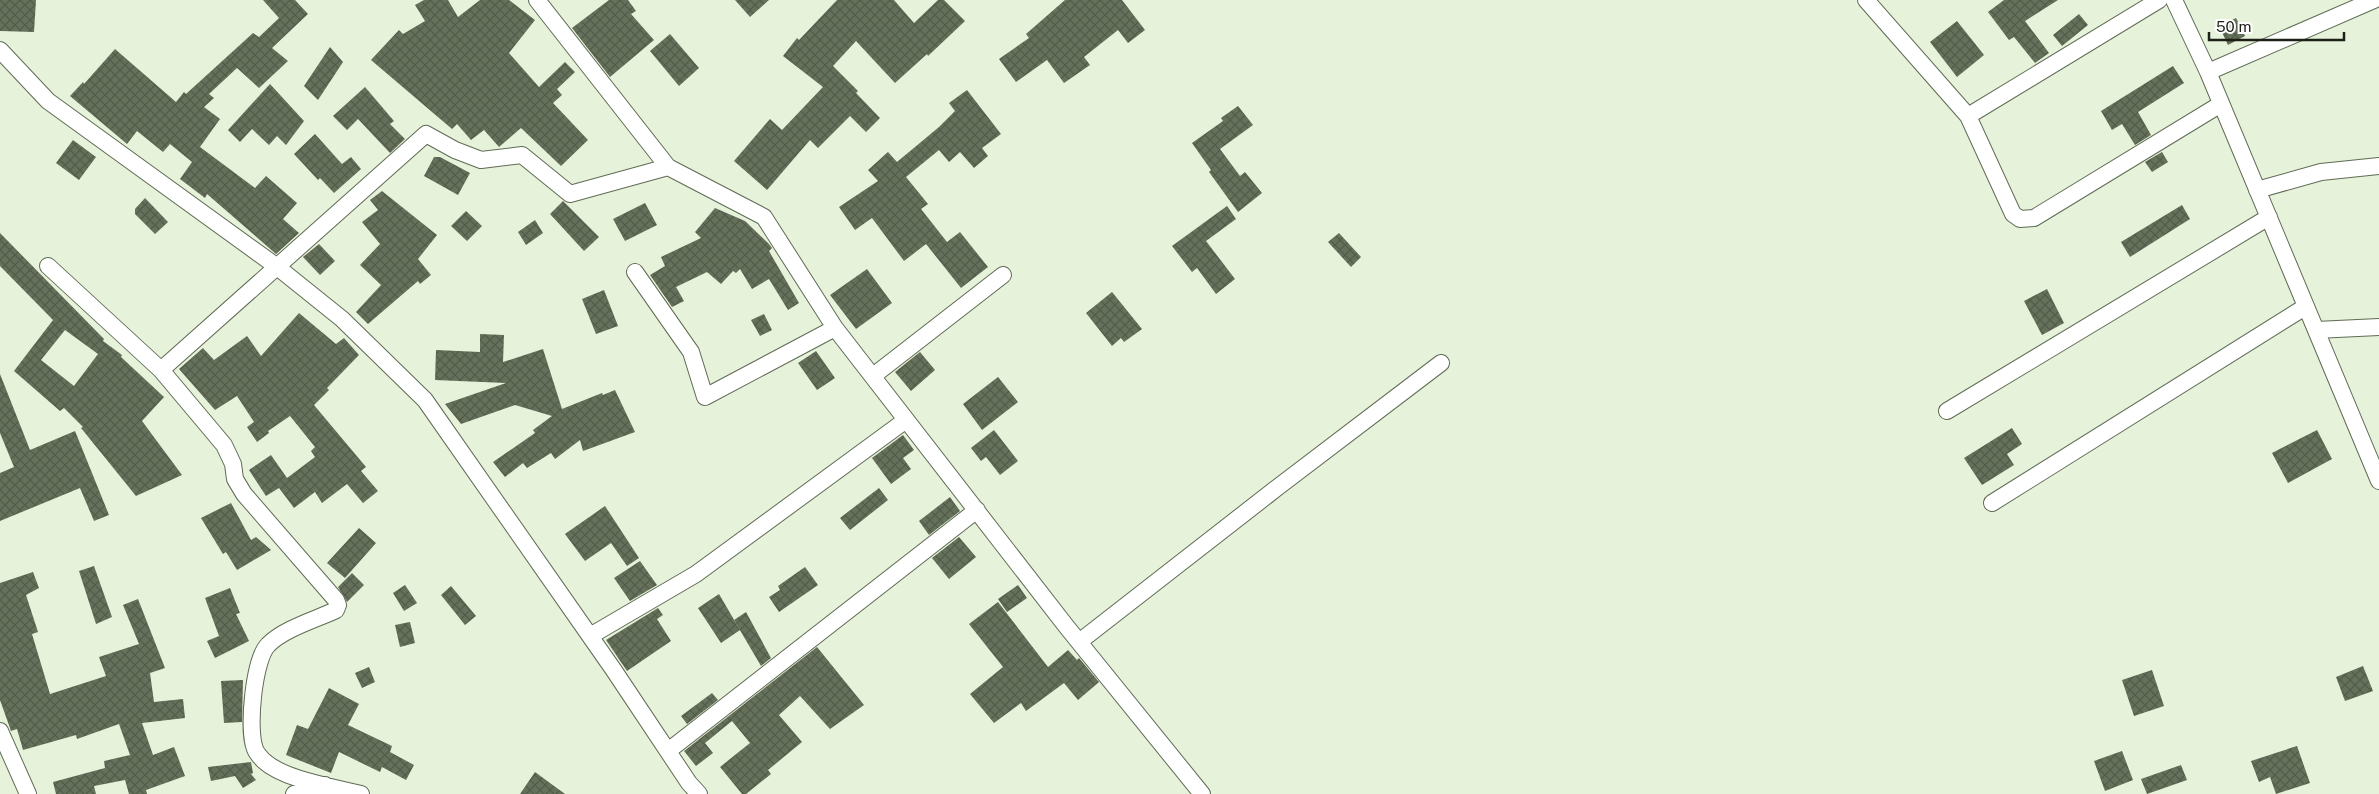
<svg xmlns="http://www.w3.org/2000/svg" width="2379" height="794" viewBox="0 0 2379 794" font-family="'Public Sans',sans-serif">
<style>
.building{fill:url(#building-cross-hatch);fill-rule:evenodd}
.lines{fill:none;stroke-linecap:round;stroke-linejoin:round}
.minor-casing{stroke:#606b55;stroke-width:18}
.minor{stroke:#fff;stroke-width:16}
</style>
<defs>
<pattern id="building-cross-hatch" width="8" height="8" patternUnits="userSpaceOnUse" patternTransform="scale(1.25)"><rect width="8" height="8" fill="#66715b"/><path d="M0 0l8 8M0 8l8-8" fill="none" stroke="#535c4a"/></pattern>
</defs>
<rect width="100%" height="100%" fill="#e6f2d9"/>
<path class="building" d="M0,0H36L34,32L0,31Z
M263,0H295L308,14L272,48L288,61L259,88L237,68L209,94L214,98L204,107L220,119L200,147L255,188L266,176L297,203L283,219L299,233L276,254L207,194L205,198L180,179L192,162L170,144L163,152L137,131L127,144L70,96L83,82L84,84L115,49L176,102L184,92L186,94L253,33L259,37L279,18Z
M424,0H448L458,17L480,0H509L535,20L509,53L539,87L565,62L575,72L557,89L562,95L553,103L588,140L561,166L521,128L499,147L484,130L471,140L457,124L452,129L371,60L399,30L403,34L425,21L415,5Z
M609,0H628L636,11L631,14L654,40L610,77L572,28Z
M735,0H769L750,17Z
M837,0H894L914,23L938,0H944L965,21L928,56L927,54L895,83L856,41L833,66L858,91L856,93L880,118L866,132L850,116L818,148L810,140L767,190L734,161L770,119L782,130L823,87L783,56L797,38L799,40Z
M1065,0H1122L1145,30L1128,43L1118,30L1084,57L1090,65L1064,83L1047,60L1016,82L999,59L1029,38L1026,34Z
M2004,0H2058L2025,21L2049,53L2035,63L2014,37L2009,40L1988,12Z
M2079,14L2088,25L2062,46L2053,35Z
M2236,18L2245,36L2228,45L2219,26Z
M1957,21L1984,55L1957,77L1930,42Z
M670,34L699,68L679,86L650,51Z
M330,47L343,62L318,100L304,86Z
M2173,66L2184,83L2138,112L2151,135L2135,145L2122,124L2112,130L2101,111Z
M270,84L304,121L286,145L277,136L269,145L252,129L240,142L228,130Z
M365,87L394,121L390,124L405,139L390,153L358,119L347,130L333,116Z
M967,90L1001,134L982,148L988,156L974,168L960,152L949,162L939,150L906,177L928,204L921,209L947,242L960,232L988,267L961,288L926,244L904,261L872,218L855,230L839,207L878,181L868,170L888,152L897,162L939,127L955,111L949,103Z
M1238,106L1253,125L1220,149L1240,176L1245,172L1262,193L1238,212L1209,172L1211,170L1192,143L1223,121L1221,118Z
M315,134L342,164L351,157L361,169L334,193L320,178L318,180L294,154Z
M73,140L96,157L79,180L56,163Z
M2162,152L2168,162L2152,172L2145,162Z
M434,157H440L470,173L458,195L424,176Z
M382,191L437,235L418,259L431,275L420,284L418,281L368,324L356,312L381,285L360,265L380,244L362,222L378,210L370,200Z
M145,198L168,222L155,234L135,214V209Z
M563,201L599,237L584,251L550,214Z
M645,203L657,225L625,241L613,219Z
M2182,205L2190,219L2130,257L2121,242Z
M1227,206L1236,219L1206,241L1235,279L1216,294L1197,268L1192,272L1172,246Z
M715,208L745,221L769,244L772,248L769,251L799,303L788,310L769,279L752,289L740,269L736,273L733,271L721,284L707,272L676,287L684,301L672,307L650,275L665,266L661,257L701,238L695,232Z
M466,211L482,226L467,241L451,226Z
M535,220L543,233L526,245L518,232Z
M0,233L104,339L103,341L122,355L121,357L164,397L142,421L182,475L136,496L81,428L83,427L64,408L60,411L14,371L53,320L0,266ZM65,330L98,354L74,386L41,360Z
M1339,233L1361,257L1351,267L1328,242Z
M319,244L335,261L320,275L303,257Z
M867,269L892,303L856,329L830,295Z
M2047,289L2064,323L2042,335L2024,301Z
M604,290L618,326L596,334L582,299Z
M1112,292L1142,329L1124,342L1121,338L1112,346L1086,313Z
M299,313L336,344L344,338L359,355L327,388L329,390L314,405L366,467L361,471L378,491L363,503L347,484L322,503L315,492L294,508L279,488L266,496L249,470L271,455L287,478L315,457L311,451L315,447L290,416L268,431L269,433L257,442L247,427L254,422L237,396L215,410L179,369L203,348L214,360L247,336L261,356Z
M764,314L772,330L760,336L751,320Z
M480,334L504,335L503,362L543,349L562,409L602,393L603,395L615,390L635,432L583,451L580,440L555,459L551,453L527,468L523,463L505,477L493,462L535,433L533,430L552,416L515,405L461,424L445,404L506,383L435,380L436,350L480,352Z
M816,351L835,378L817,390L798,363Z
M920,352L935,370L911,391L895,372Z
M0,374L30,450L75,431L109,515L94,521L80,488L0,521V473L14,467L0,433Z
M998,377L1018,402L982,430L963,404Z
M2012,428L2022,444L2007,454L2014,465L1982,485L1964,458Z
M994,430L1018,461L1000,475L986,457L981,461L971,448Z
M2317,430L2332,459L2288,483L2272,453Z
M903,435L914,450L903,458L911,469L891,484L872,458Z
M879,488L888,500L850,530L840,518Z
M950,497L960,511L929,535L919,521Z
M231,503L251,540L256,537L271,550L237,570L226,552L223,554L201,518Z
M605,506L639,558L627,566L611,543L585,561L565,534Z
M359,528L376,543L345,578L327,563Z
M959,537L976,557L949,579L932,558Z
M640,561L657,585L630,601L614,578Z
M94,566L112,617L96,624L79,571Z
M805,567L818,585L779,612L769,597L780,590L778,586Z
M33,572L39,588L26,595L38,632L32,634L50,694L106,676L99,657L139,644L123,605L138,599L165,668L150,673L154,702L183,699L185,718L142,723L153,755L174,747L185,776L146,790L147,794H129L125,780L94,786L96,794H56L53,782L105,768L104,761L130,755L119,724L77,739L76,735L23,750L17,729L11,731L0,700V583Z
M352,573L364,585L347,602L338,587Z
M405,585L417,603L404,611L393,593Z
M1018,585L1027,598L1007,612L998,599Z
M451,586L476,616L465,625L441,595Z
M230,588L240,613L236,614L249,641L215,658L207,641L219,636L205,598Z
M719,594L740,630L721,643L698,608Z
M998,602L1048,667L1068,650L1077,660L1079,658L1099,682L1078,700L1064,683L1026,711L1021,703L994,723L970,694L1003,667L969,624Z
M658,608L663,615L657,619L671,641L627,671L606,640Z
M746,612L771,658L761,666L734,620Z
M410,622L415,643L400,647L395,625Z
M817,647L864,705L830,729L800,696L779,715L802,742L768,770L771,774L746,794H742L720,767L750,743L732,721L705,743L713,753L696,766L684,751Z
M2363,666L2373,691L2345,701L2336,677Z
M369,667L375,682L362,688L355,673Z
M2152,670L2164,706L2134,716L2122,680Z
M243,680L242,722L224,723L221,681Z
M329,688L359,704L348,725L392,746L390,752L414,765L406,780L382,767L380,772L339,752L331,773L286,755L297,725L308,729Z
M712,693L718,700L687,724L681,716Z
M2297,746L2310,783L2276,794L2270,777L2259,782L2251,761Z
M2122,751L2133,780L2105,791L2094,761Z
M251,762L253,773L251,774L256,780L243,788L235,776L211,781L208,767Z
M2181,765L2187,780L2147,794L2141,779Z
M535,772L565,794H520Z"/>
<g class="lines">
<defs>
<path id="minor" d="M537,0L668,167
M1866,0L1968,116L2013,214L2020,219L2034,218L2221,104
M2174,0L2208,72L2379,481
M0,50L48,101L276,266L342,319L425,400L613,669L689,783L699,794
M2208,72L2374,0
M1968,116L2159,0
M2257,190L2321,172L2379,166
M48,266L161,370L224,445L233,464L235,479L244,494L336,600L338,605L336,610C317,619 283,629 268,645C254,659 247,729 255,749C256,752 261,758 264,761C285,780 334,787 361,794
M635,272L691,352L705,397L835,328
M2316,330L2379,327
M161,370L426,134L455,150L481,160L522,155L570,194L668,167L764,217L835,328L1066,626L1202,794
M873,376L1003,275
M1947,411L2269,217
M1992,503L2305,307
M590,636L696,574L906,420
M1079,642L1278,487L1441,363
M0,731L28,794
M668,751L977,510
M294,794L325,785"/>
</defs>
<use href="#minor" class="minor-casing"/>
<use href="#minor" class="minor"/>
</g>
<path d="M2209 32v8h135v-8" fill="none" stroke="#1c2017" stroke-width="2.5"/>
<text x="2216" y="32" font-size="15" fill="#1c2017" stroke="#ffffff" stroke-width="4" paint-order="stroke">50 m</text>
</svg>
